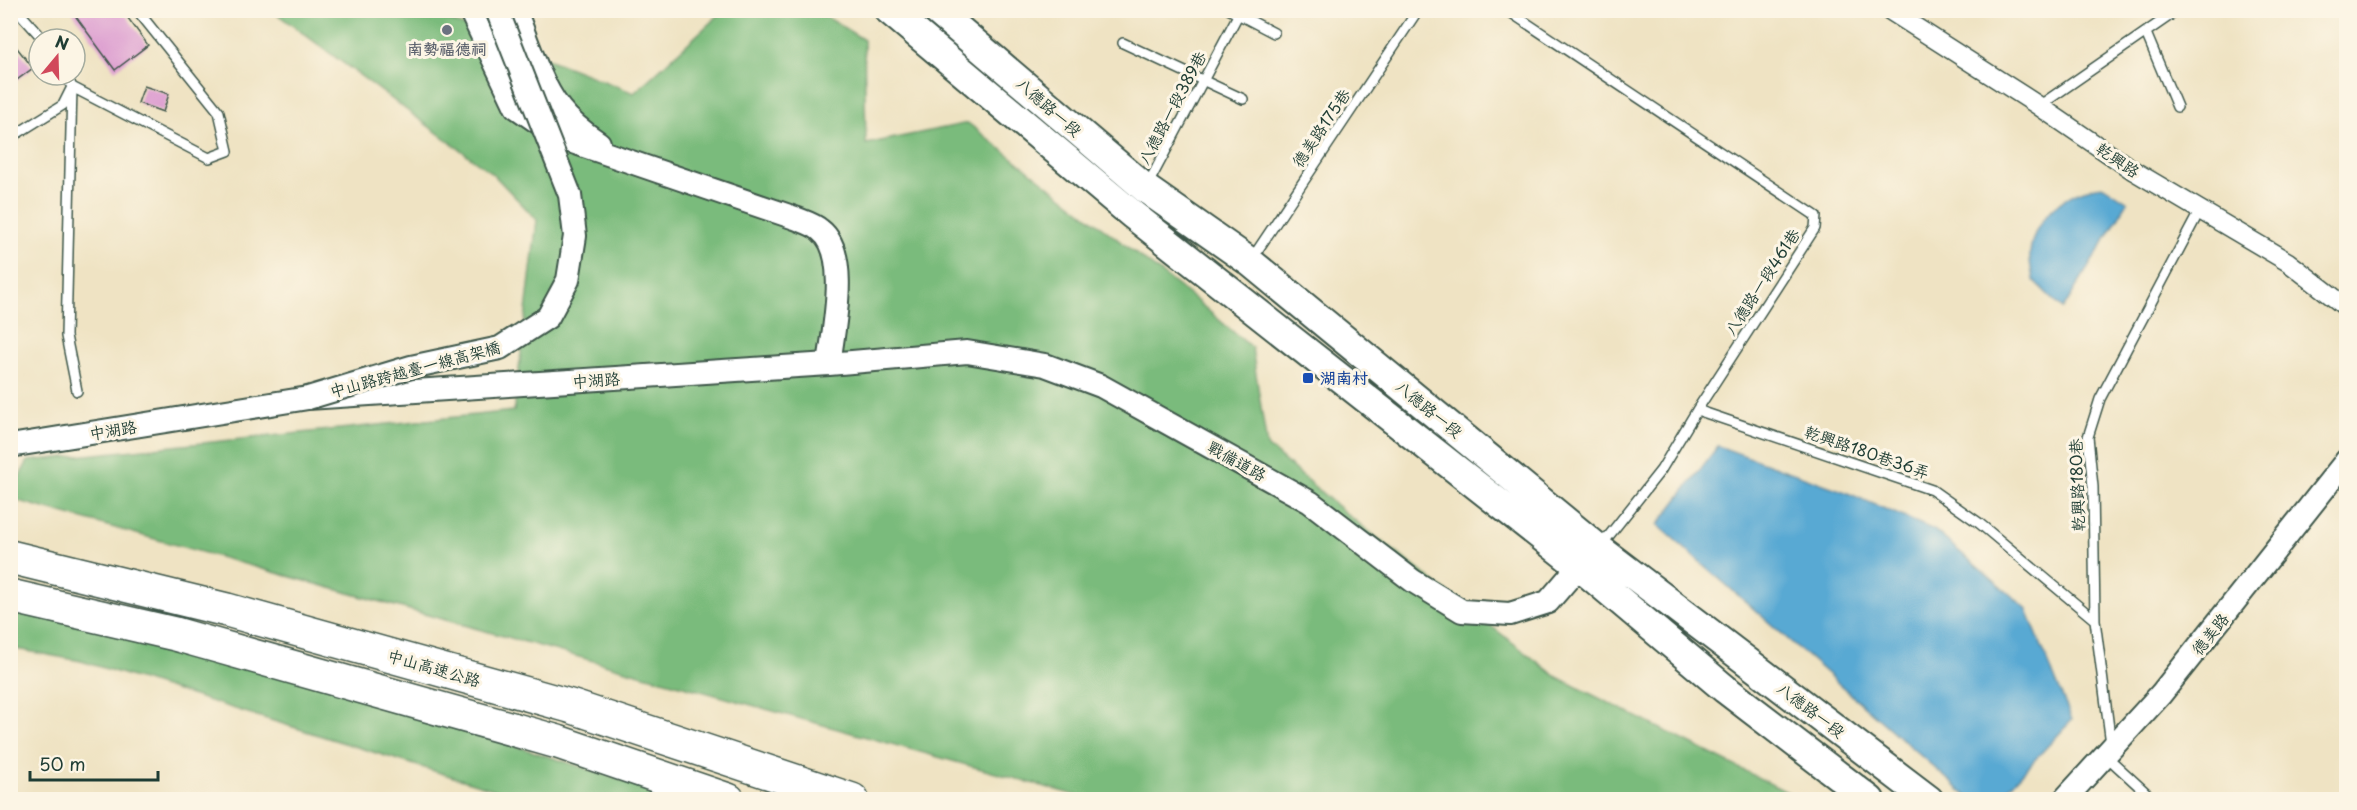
<svg xmlns="http://www.w3.org/2000/svg" width="2357" height="810" viewBox="0 0 2357 810" font-family="'Playpen Sans','LXGW WenKai TC',sans-serif">
<style>
.forest{fill:#7abb7c;stroke:#4c7c58;stroke-width:1.5}
.water{fill:#58a9d3;stroke:#3c7384;stroke-width:1.5}
.building{fill:#dea1d1}
.lines{fill:none;stroke-linecap:round;stroke-linejoin:round}
.service-casing{stroke:#3e5649;stroke-width:12}
.minor-casing{stroke:#3e5649;stroke-width:21}
.tertiary-casing{stroke:#3e5649;stroke-width:26}
.primary-casing{stroke:#3e5649;stroke-width:32}
.motorway-casing{stroke:#3e5649;stroke-width:36}
.service{stroke:#fff;stroke-width:9}
.minor{stroke:#fff;stroke-width:18}
.tertiary{stroke:#fff;stroke-width:22}
.primary{stroke:#fff;stroke-width:28}
.motorway{stroke:#fff;stroke-width:33}
.tertiary-bridge-casing{stroke:#3e5649;stroke-width:26;stroke-linecap:butt}
.tertiary-bridge{stroke:#fff;stroke-width:22}
.worship-dot{fill:#6b7280;stroke:#fcf5e5;stroke-width:2}
.transit-dot{fill:#1a4fb4;stroke:#fcf5e5;stroke-width:2}
.labels{text-anchor:middle;stroke-width:6;stroke-linejoin:round;paint-order:stroke}
.worship-label{font-size:16px;font-weight:bold;fill:#5b616d;stroke:#fcf5e5}
.street-label{font-size:16px;fill:#1f3d34;stroke:#fcf5e5}
.transit-label{font-size:16px;font-weight:bold;fill:#164399;stroke:#fcf5e5;text-anchor:start}
</style>
<rect width="100%" height="100%" fill="#fcf5e5"/>
<filter id="ink" filterUnits="userSpaceOnUse"><feTurbulence type="fractalNoise" baseFrequency=".0167" numOctaves="2"/><feDisplacementMap in="SourceGraphic" scale="12" xChannelSelector="R" yChannelSelector="G"/><feConvolveMatrix kernelMatrix="1 2 1 2 8 2 1 2 1" color-interpolation-filters="sRGB"/></filter>
<filter id="wash" filterUnits="userSpaceOnUse"><feTurbulence type="fractalNoise" baseFrequency=".008" numOctaves="4" result="noise"/><feDisplacementMap in="SourceGraphic" scale="24" xChannelSelector="R" yChannelSelector="G"/><feGaussianBlur stdDeviation="1.35" result="paint"/><feColorMatrix in="noise" values="0 0 0 0 0 0 0 0 0 0 0 0 0 0 0 0 0 1.4 0 .05"/><feComposite in="paint" operator="in"/></filter>
<g filter="url(#wash)">
<rect width="100%" height="100%" fill="#efe3c3"/>
<path class="forest" d="M273,11H425L634,93L723,11H817L864,40L866,144L968,123L1197,301L1252,348L1267,446L1349,516L1557,677L1801,799H1089L11,499L10,494L28,461L514,411L537,220L493,174Z
M10,600L177,638L682,799H524L81,661L11,648Z"/>
<path class="water" d="M2104,186L2128,202L2063,309L2033,280C2032,272 2029,261 2030,253C2034,216 2068,189 2104,186Z
M1718,446L1843,491L1934,530L2026,608L2072,720L1998,799H1970L1658,525Z"/>
<g id="blocks">
<path class="building" d="M71,10H122L148,45L115,70Z
M10,39L33,68L10,85Z
M144,86L169,94L163,112L138,103Z"/>
</g>
</g>
<g filter="url(#ink)">
<use href="#blocks" fill-opacity="0" stroke="#3e5649" stroke-width="1.5"/>
<g class="lines">
<defs>
<path id="service" d="M17,10L43,39
M1230,10L1274,33
M1507,10L1816,216L1815,228L1697,410L1661,470L1600,547
M2146,33L2177,107
M1123,43L1243,99
M2039,106L2172,14L2170,10
M10,138L63,105L72,87L66,75
M1147,186L1238,15
M1251,260L1418,10
M77,391L66,336L72,87L209,158L228,151L219,112L137,10
M1697,410L1932,490L1979,523L2095,620
M2111,744L2095,620L2093,487L2088,437L2100,399L2200,210
M2105,755L2154,800"/>
<path id="minor" d="M1889,10L2039,106L2134,171L2288,262L2346,307"/>
<path id="tertiary" d="M470,10L516,107L561,138L795,218C802,221 813,224 820,230C851,253 833,331 829,364
M515,10C527,41 540,83 560,109C571,123 584,133 599,143
M10,446L308,398L829,364L967,352L1045,365L1101,386L1310,502L1413,581L1462,611L1510,614L1548,602L1579,566L1591,555
M2064,800L2161,694L2346,461"/>
<path id="primary" d="M889,10L1133,215L1579,566L1725,689L1870,800
M936,10L1146,189L1250,262L1598,548L1929,800"/>
<path id="motorway" d="M10,557L227,610L570,706L852,800
M10,596L175,634L558,742L728,800"/>
</defs>
<use href="#service" class="service-casing"/>
<use href="#minor" class="minor-casing"/>
<use href="#tertiary" class="tertiary-casing"/>
<use href="#primary" class="primary-casing"/>
<use href="#motorway" class="motorway-casing"/>
<use href="#service" class="service"/>
<use href="#minor" class="minor"/>
<use href="#tertiary" class="tertiary"/>
<use href="#primary" class="primary"/>
<use href="#motorway" class="motorway"/>
<defs>
<path id="tertiary-bridge" d="M308,398L411,367L500,348L548,317L568,280L575,236L570,195L497,10"/>
</defs>
<use href="#tertiary-bridge" class="tertiary-bridge-casing"/>
<use href="#tertiary-bridge" class="tertiary-bridge"/>
</g>
</g>
<circle class="worship-dot" cx="447" cy="30" r="6"/>
<rect class="transit-dot" x="1302" y="372" width="12" height="12" rx="3"/>
<g class="labels">
<g class="worship-label">
<text x="447" y="55">南勢福德祠</text>
</g>
<g class="street-label">
<text transform="translate(1049 107) rotate(41)" y="6">八德路一段</text>
<text transform="translate(1172 108) rotate(-62)" y="6">八德路一段389巷</text>
<text transform="translate(1321 128) rotate(-56)" y="6">德美路175巷</text>
<text transform="translate(2118 160) rotate(34)" y="6">乾興路</text>
<text transform="translate(1762 282) rotate(-57)" y="6">八德路一段461巷</text>
<text transform="translate(415 369) rotate(-15)" y="6">中山路跨越臺一線高架橋</text>
<text transform="translate(596 380) rotate(-4)" y="6">中湖路</text>
<text transform="translate(1429 409) rotate(39)" y="6">八德路一段</text>
<text transform="translate(113 430) rotate(-9)" y="6">中湖路</text>
<text transform="translate(1867 452) rotate(19)" y="6">乾興路180巷36弄</text>
<text transform="translate(1237 461) rotate(29)" y="6">戰備道路</text>
<text transform="translate(2077 485) rotate(-92)" y="6">乾興路180巷</text>
<text transform="translate(2210 634) rotate(-51)" y="6">德美路</text>
<text transform="translate(434 668) rotate(16)" y="6">中山高速公路</text>
<text transform="translate(1811 710) rotate(37)" y="6">八德路一段</text>
</g>
<g class="transit-label">
<text x="1320" y="384">湖南村</text>
</g>
</g>
<rect width="2357" height="810" fill="none" stroke="#fcf5e5" stroke-width="36"/>
<g transform="translate(57 57) rotate(19)"><circle r="28" fill="#fcf5e5" stroke="#a4ab9e" stroke-width="1.5"/>
<path d="M0-4.5L10 22L0 15L-10 22Z" fill="#d1495b"/>
<text y="-9" font-size="16" font-weight="bold" text-anchor="middle" fill="#1f3d34">N</text>
</g>
<path d="M30 771v9h128v-9" fill="none" stroke="#1f3d34" stroke-width="3"/>
<text x="39" y="771" font-size="18" fill="#1f3d34" stroke="#fcf5e5" stroke-width="4.5" paint-order="stroke">50 m</text>
</svg>
